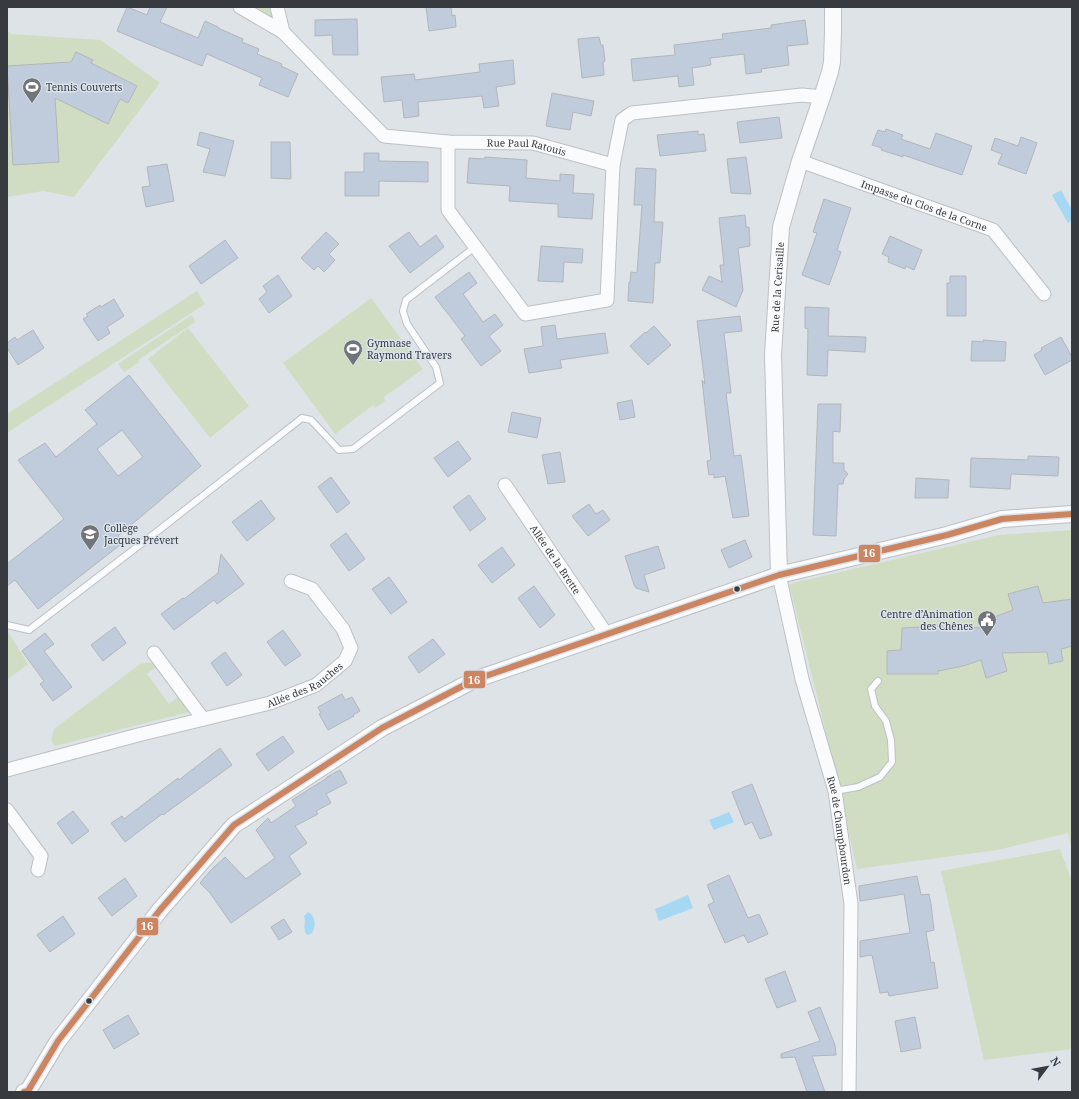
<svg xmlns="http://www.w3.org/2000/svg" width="1079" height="1099" viewBox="0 0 1079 1099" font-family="'Noto Serif',serif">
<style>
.green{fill:#d0ddc3}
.water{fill:#a6d7f3}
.building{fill:#c0ccdb;stroke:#b3b6ba;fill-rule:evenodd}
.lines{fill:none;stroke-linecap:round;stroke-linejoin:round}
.service-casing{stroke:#bdc0c4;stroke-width:8}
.minor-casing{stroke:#bdc0c4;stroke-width:15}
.tertiary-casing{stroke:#bdc0c4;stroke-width:18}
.service{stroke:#fafbfc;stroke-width:6}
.minor{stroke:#fafbfc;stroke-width:13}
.tertiary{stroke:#fafbfc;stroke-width:16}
.bus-1-casing{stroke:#dae2ec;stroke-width:9}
.bus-1{stroke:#cb8561;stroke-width:6}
.bus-dot{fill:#373a3e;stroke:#dae2ec;stroke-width:1.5}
.labels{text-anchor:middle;stroke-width:3;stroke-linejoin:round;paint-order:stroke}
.poi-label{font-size:10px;fill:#373a3e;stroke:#dae2ec;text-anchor:start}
.street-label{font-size:10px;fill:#373a3e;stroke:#dae2ec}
.line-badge{stroke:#dae2ec;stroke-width:1.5}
.badge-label{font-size:11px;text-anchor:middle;font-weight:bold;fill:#fff}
</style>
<rect width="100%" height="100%" fill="#dee3e8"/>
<path class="green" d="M240,7H277L283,32Z
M7,31L12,34L101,40L160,83L74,197L43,191L7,197Z
M197,291L205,304L7,433V414Z
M371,298L423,369L384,397L385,401L375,408L373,405L335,434L283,363Z
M192,315L195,322L138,360L139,362L124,372L118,364Z
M188,328L249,406L210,438L148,359Z
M1072,530V851L1068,833L997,850L857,869L822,716L789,584L999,535Z
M7,630L28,664L7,680Z
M150,662L156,667L147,674L169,704L178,697L189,712L55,746L51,740L54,729L140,664Z
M1060,849L1072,881V1049L984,1060L941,871Z"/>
<path class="water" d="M1061,190L1072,210V220L1068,223L1052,195Z
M729,812L734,822L714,830L709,820Z
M688,895L693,908L659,921L655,909Z
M308,912C316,916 316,926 312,933L308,935C301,930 307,924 304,916Z"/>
<path class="building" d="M127,7L147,15L150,7H167L160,22L198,38L205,21L218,27V28L243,39L242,42L259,49L257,54L282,64L281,66L298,74L288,97L259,85L262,78L207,54L202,66L117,31Z
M426,7H451L452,16L455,15L456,27L429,31Z
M357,19L358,55H333L332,35L315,36V20Z
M805,20L808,44L787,46L789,65L761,69L762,72L746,74L744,54L710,58L711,65L692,68L694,85L679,87L678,76L633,81L631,59L675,55L674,45L723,39L722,34L771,28V25Z
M599,37L601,45H603L605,61L603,62L604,75L582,78L578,39Z
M76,52L93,60L91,63L137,86L128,103L120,99L108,124L55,98L59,162L13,165L7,66L71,62Z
M513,60L515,84L496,87L499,106L484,108L482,96L418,102L419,116L404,118L402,100L384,102L381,77L414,74L415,80L480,72L479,64Z
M552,93L594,101L591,116L573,112L570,130L546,126Z
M779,117L782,138L740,143L737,122Z
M886,129L903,135L901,139L930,149L936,133L972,146L962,175L903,155V157L881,150L882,148L872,145L878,130L885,132Z
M698,131V135L704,134L706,151L660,156L657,135Z
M200,132L234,141L225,176L203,172L210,149L197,145Z
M1021,137L1037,143L1026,174L998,164L1002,154L991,150L995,138L1018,146Z
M271,142H290L291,179L271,178Z
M364,153H379V161L428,162V182L379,181V196H345V172H364Z
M485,157L527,160L526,178L560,181V174L574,175L573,193L594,194L592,219L558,217V204L509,201L510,186L467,183L469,158L484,159Z
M746,157L751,194L731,193L727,159Z
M167,164L174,201L146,207L142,187L150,186L147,167Z
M636,168L656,169L654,222H663L660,263H655L653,303L628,301L629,282H630L631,272L637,273L642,205H634Z
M824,199L851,208L837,250L841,252L829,285L802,275L817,233L813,232Z
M745,215L746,227H749L750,246L738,248L743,290L736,307L702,290L709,276L722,282L720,265H724L719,218Z
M326,232L339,244L329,254L335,260L324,272L318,266L314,270L301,258Z
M409,232L420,247L436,235L444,247L410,273L389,246Z
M890,236L922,250L914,270L906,266L905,269L888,262L889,257L882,254Z
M225,240L238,258L201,284L189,266Z
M541,246L583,249L582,263L564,262L563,282L538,281Z
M469,272L477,283L463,294L483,322L495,314L503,325L489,336L501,351L481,366L461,339L465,336L435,297Z
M278,275L292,296L269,313L259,299L267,292L263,286Z
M950,276H966V316H947V283H950Z
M114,299L124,316L107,327L110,333L98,341L83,319L88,316L86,314L100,305L101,307Z
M805,307L829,308L828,336L866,337L865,352L828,350L827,376L807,375L808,329L805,328Z
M740,316L742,331L724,333L731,393H726L734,456L741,455L749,516L733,518L725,476L714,478V474L709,475L707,461L711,460L702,380L705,384L697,321Z
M555,325L557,339L605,333L608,353L560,360L562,368L529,373L524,349L543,346L541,327Z
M654,326L671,345L648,365L630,346L645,332L646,333Z
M33,330L44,348L18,365L7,348V343L15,337L17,340Z
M1061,337L1072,357V360L1045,375L1034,355L1042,350L1041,348Z
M983,340L1006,342L1005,361H971L972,341L983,342Z
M129,375L201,466L118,536L124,542L38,609L15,580L7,586V564L64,519L18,460L45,443L56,457L97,424L85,410ZM122,430L143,457L118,476L97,449Z
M632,400L635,417L620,420L617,403Z
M818,404H841L840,432L833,431V463H844V470L848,474L844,479L843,484H838L836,536L813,535Z
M512,412L541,418L537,438L508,432Z
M458,441L471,459L448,477L434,458Z
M560,452L565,482L548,484L542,455Z
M1028,456L1059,457L1058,476L1011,474L1010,489L970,487L971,458L1028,460Z
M331,477L350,503L337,513L318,487Z
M916,478L949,480L948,498H915Z
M469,495L486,519L470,531L453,507Z
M261,500L275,519L247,541L232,522Z
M589,504L596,514L603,510L610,520L588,536L572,516Z
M346,533L365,559L349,571L330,545Z
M745,540L752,557L729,568L721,550Z
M658,546L665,568L644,575L649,592L636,588L634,585L625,556Z
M502,547L515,565L492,583L478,565Z
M221,554L244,584L217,604L214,600L174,630L161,614L183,598L184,599L218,573Z
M389,577L407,602L391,614L372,589Z
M534,586L555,615L540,628L518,598Z
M1038,586L1043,603L1072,599V646L1061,649L1063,661L1049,664L1047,652L1002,653L1007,671L986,678L981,660L963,666L938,671V674H887V651L901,650L902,628L920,627V625H955L956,627L988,628L986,620L1013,610L1008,594Z
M115,627L126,643L103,661L91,645Z
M283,630L301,655L285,666L267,642Z
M45,633L54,644L44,651L72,687L53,701L40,684L44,681L22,651Z
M433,639L445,654L419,673L408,657Z
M225,652L242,675L227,686L211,663Z
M342,694L345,700L352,697L360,711L353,715L354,716L328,730L319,714L321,713L318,707Z
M283,736L294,752L268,771L256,754Z
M220,748L232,765L163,815L162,814L125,842L111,823L122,816L124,819L178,778L179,780Z
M340,770L347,783L326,794L331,803L316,811L318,814L295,826L307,843L289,856L301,874L231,923L210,893L200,883L211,870L225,857L246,879L275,858L256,830L268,818L271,823L296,806L292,800L327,778V777Z
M752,784L772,835L760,839L752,822L745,825L732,792Z
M73,811L89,831L72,844L57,823Z
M729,875L748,918L759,914L768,934L748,943L744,935L725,943L708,905L714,902L707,885Z
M917,876L921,895L929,894L931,904L934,930L926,932L931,963L934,962L938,988L889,996L888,992L880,993L872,955L860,957V941L910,933L904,894L860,901L859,886Z
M125,878L137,896L112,916L98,898Z
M63,916L75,934L50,952L37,935Z
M284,919L292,932L279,940L271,927Z
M785,971L796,1001L777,1008L765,979Z
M820,1007L835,1045L836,1055L812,1056L825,1092H807L795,1057L781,1058V1054L820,1041L808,1012Z
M128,1015L139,1034L114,1049L103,1030Z
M915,1017L921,1048L901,1052L895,1021Z"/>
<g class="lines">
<defs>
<path id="service" d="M7,625L29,630L163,527L302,418L311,420L339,450L353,449L440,383L436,367L407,324L403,311L406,300L475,247
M835,791L858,787L880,777L892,762L891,740L886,721L875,706L871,689L878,681"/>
<g id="minor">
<path id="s1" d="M240,7L283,32L384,136L448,142L533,143L613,165"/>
<path d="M277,7L283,32"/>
<path d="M448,142V210L525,314L607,300L613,165L622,120L632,113L802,95L822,97"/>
<path id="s2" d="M800,161L993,230L1044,294"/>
<path id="s3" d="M505,485L607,635"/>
<path id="s4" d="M779,575L802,679L835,791L851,904L849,1092"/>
<path d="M154,653L203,719"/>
<path id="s5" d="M7,770L138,735L270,703L316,685L345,661L351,648L343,629L312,589L291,581"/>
<path d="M7,810L41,856L38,870"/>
</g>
<g id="tertiary">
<path id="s6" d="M779,575L773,355L781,227L800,161L822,97L830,72L832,62L833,31V7"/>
<path d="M24,1092L28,1091L58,1041L160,910L234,825L382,728L474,680L779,575L947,535L1002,519L1072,514"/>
</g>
</defs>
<use href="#service" class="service-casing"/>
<use href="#minor" class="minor-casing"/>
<use href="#tertiary" class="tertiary-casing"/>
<use href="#service" class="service"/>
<use href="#minor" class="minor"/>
<use href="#tertiary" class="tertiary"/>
<defs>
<path id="bus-1" d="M24,1092L28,1091L58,1041L160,910L234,825L382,728L474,680L779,575L947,535L1002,519L1072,514"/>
</defs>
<use href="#bus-1" class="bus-1-casing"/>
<use href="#bus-1" class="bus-1"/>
</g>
<defs>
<symbol id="stadium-pin" viewBox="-11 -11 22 30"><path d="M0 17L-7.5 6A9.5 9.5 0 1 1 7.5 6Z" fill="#71757a" stroke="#dae2ec"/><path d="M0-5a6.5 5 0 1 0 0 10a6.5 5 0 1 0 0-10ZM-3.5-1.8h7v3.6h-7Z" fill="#fff"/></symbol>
<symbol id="school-pin" viewBox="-11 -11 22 30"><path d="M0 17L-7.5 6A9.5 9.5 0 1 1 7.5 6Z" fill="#71757a" stroke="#dae2ec"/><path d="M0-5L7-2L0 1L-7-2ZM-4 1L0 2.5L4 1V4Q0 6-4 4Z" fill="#fff"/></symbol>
<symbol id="civic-pin" viewBox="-11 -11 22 30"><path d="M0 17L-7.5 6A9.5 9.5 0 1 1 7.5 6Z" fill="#71757a" stroke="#dae2ec"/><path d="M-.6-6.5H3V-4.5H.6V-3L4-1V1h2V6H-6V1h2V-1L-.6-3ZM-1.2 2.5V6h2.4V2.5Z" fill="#fff"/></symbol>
</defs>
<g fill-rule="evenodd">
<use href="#stadium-pin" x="21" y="76" width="22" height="30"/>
<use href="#stadium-pin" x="342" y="338" width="22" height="30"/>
<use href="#school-pin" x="79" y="523" width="22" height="30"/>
<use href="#civic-pin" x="976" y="609" width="22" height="30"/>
</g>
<g class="bus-dot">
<circle cx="737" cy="589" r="3.5"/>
<circle cx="89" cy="1001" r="3.5"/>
</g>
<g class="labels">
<g class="poi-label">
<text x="46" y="91">Tennis Couverts</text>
<text x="367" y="347">Gymnase<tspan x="367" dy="12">Raymond Travers</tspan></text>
<text x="104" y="532">Collège<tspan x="104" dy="12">Jacques Prévert</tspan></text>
<text x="973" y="618" text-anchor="end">Centre d’Animation<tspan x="973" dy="12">des Chênes</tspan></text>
</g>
<g class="street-label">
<text dy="4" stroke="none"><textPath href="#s1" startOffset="338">Rue Paul Ratouis</textPath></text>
<text dy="4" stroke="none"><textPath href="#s2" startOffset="132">Impasse du Clos de la Corne</textPath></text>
<text dy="4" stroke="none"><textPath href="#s6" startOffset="288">Rue de la Cerisaille</textPath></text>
<text dy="4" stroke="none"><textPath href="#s3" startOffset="90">Allée de la Brette</textPath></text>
<text dy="4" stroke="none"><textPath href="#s5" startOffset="311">Allée des Rauches</textPath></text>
<text dy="4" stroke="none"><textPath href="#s4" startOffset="263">Rue de Champbourdon</textPath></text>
</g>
</g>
<g class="line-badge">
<rect x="858" y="544" width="23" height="19" rx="4" fill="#cb8561"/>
<rect x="463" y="670" width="23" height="19" rx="4" fill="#cb8561"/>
<rect x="136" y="917" width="23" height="19" rx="4" fill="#cb8561"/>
</g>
<g class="badge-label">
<text x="869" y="557">16</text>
<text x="474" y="684">16</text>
<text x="147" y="930">16</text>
</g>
<rect width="1079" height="1099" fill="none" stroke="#373a3e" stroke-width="16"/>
<g transform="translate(1047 1067) rotate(58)" stroke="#dae2ec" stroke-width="3" paint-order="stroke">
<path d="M0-3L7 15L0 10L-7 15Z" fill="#373a3e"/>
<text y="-6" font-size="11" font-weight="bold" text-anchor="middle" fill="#373a3e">N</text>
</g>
</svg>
